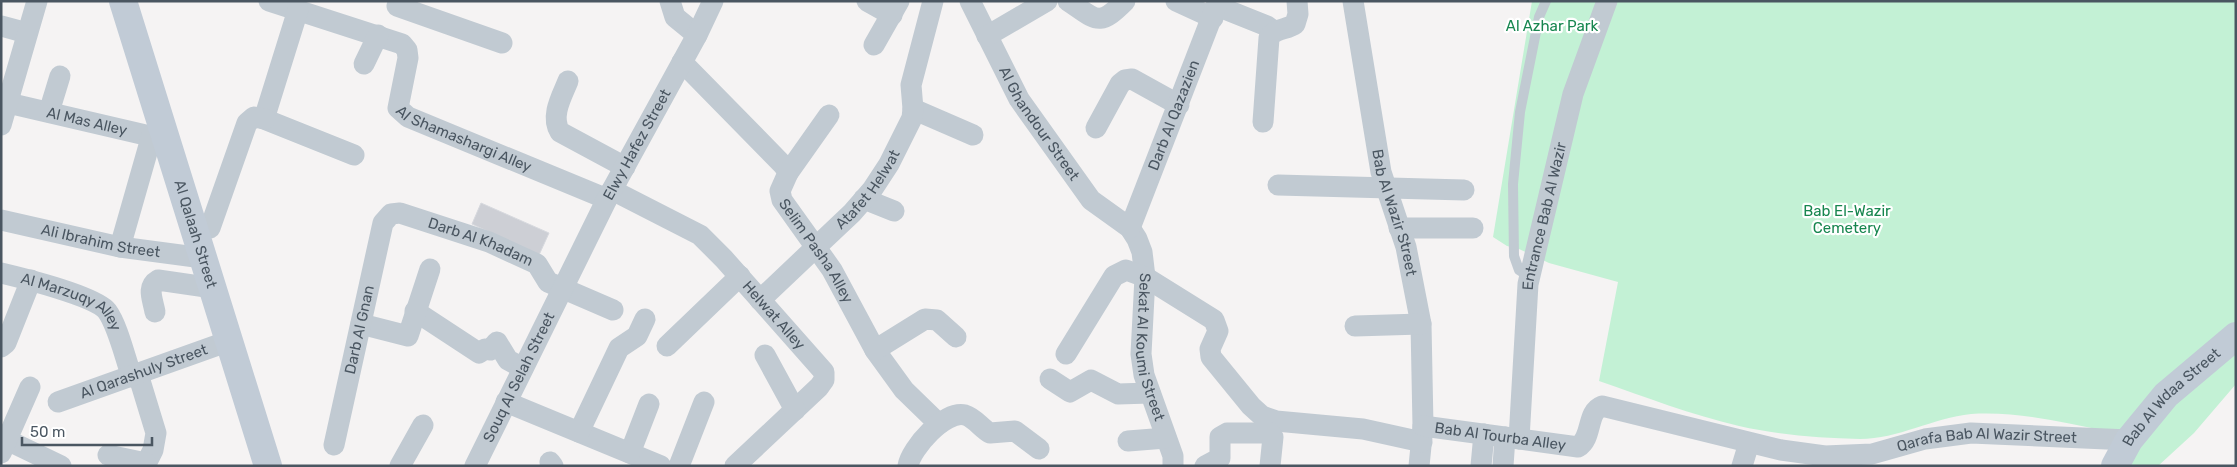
<svg xmlns="http://www.w3.org/2000/svg" width="2237" height="467" viewBox="0 0 2237 467" font-family="Rubik,sans-serif">
<style>
.green{fill:#c3f1d5}
.building{fill:#cdcfd5;stroke:#d7d9de}
.lines{fill:none;stroke-linecap:round;stroke-linejoin:round}
.lane{stroke:#c1cad2;stroke-width:10}
.street{stroke:#c1cad2;stroke-width:21}
.secondary{stroke:#c1cbd6;stroke-width:28}
.labels{text-anchor:middle;stroke-width:4.5;stroke-linejoin:round;paint-order:stroke}
.park-label{font-size:15px;fill:#17864f;stroke:#fff}
.street-label{font-size:15px;fill:#4a5661;stroke:#fff}
</style>
<rect width="100%" height="100%" fill="#f5f3f3"/>
<path class="green" d="M1532,1H2236V384L2194,433L2158,466H2120L2106,431C2062,422 2016,411 1971,414C1933,418 1898,439 1860,439C1820,438 1779,435 1739,426C1692,415 1645,397 1599,381L1618,282L1549,263L1519,249L1507,246L1493,237Z"/>
<path class="building" d="M481,203L549,233L539,255L472,224Z"/>
<g class="lines">
<path class="lane" d="M1530,277L1519,270L1514,256L1513,184L1520,112L1539,17L1546,1"/>
<g class="street">
<path id="s1" d="M269,1L402,44L407,50L408,58L398,108L408,117L607,199"/>
<path d="M670,1L675,17L697,35"/>
<path d="M867,1L892,15"/>
<path id="s2" d="M970,1L1019,99L1091,200L1130,228L1137,239L1142,252L1145,277L1141,354L1144,375L1173,456V466"/>
<path d="M1068,1C1097,20 1098,28 1125,1"/>
<path d="M1176,1L1213,18"/>
<path id="s3" d="M1353,1L1381,172L1406,247L1421,324L1423,426L1419,466"/>
<path d="M397,6L502,43"/>
<path d="M1217,6L1267,26L1274,31"/>
<path d="M298,10L264,119L354,155"/>
<path d="M1,26L27,33"/>
<path d="M987,36L1047,1"/>
<path d="M874,45L899,1"/>
<path id="s4" d="M682,62L784,166L788,173L780,191L782,200L832,270L875,350L904,390L939,424"/>
<path d="M364,64L378,35"/>
<path d="M568,81C562,96 550,116 560,132L625,167"/>
<path id="s5" d="M8,103L167,140"/>
<path d="M913,109L973,135"/>
<path d="M49,112L60,76"/>
<path d="M1263,122L1269,38C1274,28 1287,30 1295,24L1298,14L1297,1"/>
<path d="M1,125L37,1"/>
<path d="M1096,128L1120,84L1125,80L1132,79L1179,105"/>
<path d="M788,173L829,115"/>
<path d="M1278,185L1464,190"/>
<path id="s6" d="M612,190L700,235L724,259L824,372V380L819,387L735,466"/>
<path d="M864,199L894,211"/>
<path id="s7" d="M1,220L120,247L203,258"/>
<path d="M210,228L247,123L254,117L265,119"/>
<path id="s8" d="M1130,228L1218,1"/>
<path d="M1399,228H1473"/>
<path d="M120,247L152,135"/>
<path id="s9" d="M1,273C22,278 95,296 107,311C118,326 125,358 132,377"/>
<path id="s10" d="M760,300L852,213L872,190L889,164L912,118L913,109L911,85L933,1"/>
<path d="M415,311L479,353L485,349L490,350L497,342L508,360L523,368"/>
<path d="M155,312C153,300 146,287 158,280L213,288"/>
<path d="M361,324L408,336L430,269"/>
<path d="M1355,326L1421,324"/>
<path d="M667,346L740,276"/>
<path d="M1,347L6,343L31,280"/>
<path d="M875,350L925,319L937,320L956,337"/>
<path d="M1066,354L1114,276L1126,270L1145,277L1214,320L1218,331L1210,349L1211,357L1251,406L1262,416L1276,421L1363,429L1422,442"/>
<path d="M765,355L795,410"/>
<path d="M138,374L156,433L153,450L145,466"/>
<path d="M1050,379L1070,392L1091,380L1118,394L1150,393"/>
<path id="s11" d="M58,402L229,341"/>
<path d="M506,402L661,466"/>
<path id="s12" d="M1423,426L1578,447C1593,438 1586,412 1602,406L1781,450L1825,456L1872,454L1925,439L1971,433L2129,440"/>
<path d="M579,432L619,348L637,336L645,319"/>
<path id="s13" d="M1519,439L1528,284L1532,267L1573,94L1607,1"/>
<path d="M7,440L61,466"/>
<path d="M1128,441L1166,438"/>
<path id="s14" d="M334,445L383,223L391,214L400,213L489,242L537,264L548,282L613,310"/>
<path d="M1,453L30,387"/>
<path d="M630,453L649,404"/>
<path d="M108,455L146,463"/>
<path d="M550,462L553,466"/>
<path d="M400,466L423,425"/>
<path id="s15" d="M475,466L607,199L697,35L713,1"/>
<path d="M679,466L704,402"/>
<path d="M908,466C911,448 945,410 965,415C975,418 981,428 990,433L1015,431L1039,449"/>
<path d="M1205,466L1220,458V437L1227,433H1270L1273,437L1270,466"/>
<path d="M1481,466L1484,434"/>
<path d="M1503,466L1505,437"/>
<path d="M1742,466L1749,443"/>
</g>
<g class="secondary">
<path id="s16" d="M123,1L268,466"/>
<path id="s17" d="M2115,466L2129,440L2166,395L2236,336"/>
</g>
</g>
<g class="labels">
<g class="park-label">
<text x="1552" y="31">Al Azhar Park</text>
<text x="1847" y="216">Bab El-Wazir<tspan x="1847" dy="17">Cemetery</tspan></text>
</g>
<g class="street-label">
<text dy="5" stroke="none"><textPath href="#s8" startOffset="121">Darb Al Qazazien</textPath></text>
<text dy="5" stroke="none"><textPath href="#s5" startOffset="81">Al Mas Alley</textPath></text>
<text dy="5" stroke="none"><textPath href="#s2" startOffset="141">Al Ghandour Street</textPath></text>
<text dy="5" stroke="none"><textPath href="#s1" startOffset="280">Al Shamashargi Alley</textPath></text>
<text dy="5" stroke="none"><textPath href="#s15" startOffset="360">Elwy Hafez Street</textPath></text>
<text dy="5" stroke="none"><textPath href="#s10" startOffset="155">Atafet Helwat</textPath></text>
<text dy="5" stroke="none"><textPath href="#s3" startOffset="216">Bab Al Wazir Street</textPath></text>
<text dy="5" stroke="none"><textPath href="#s13" startOffset="225">Entrance Bab Al Wazir</textPath></text>
<text dy="5" stroke="none"><textPath href="#s16" startOffset="244">Al Qalaah Street</textPath></text>
<text dy="5" stroke="none"><textPath href="#s7" startOffset="102">Ali Ibrahim Street</textPath></text>
<text dy="5" stroke="none"><textPath href="#s14" startOffset="334">Darb Al Khadam</textPath></text>
<text dy="5" stroke="none"><textPath href="#s4" startOffset="244">Selim Pasha Alley</textPath></text>
<text dy="5" stroke="none"><textPath href="#s9" startOffset="78">Al Marzuqy Alley</textPath></text>
<text dy="5" stroke="none"><textPath href="#s6" startOffset="208">Helwat Alley</textPath></text>
<text dy="5" stroke="none"><textPath href="#s14" startOffset="118">Darb Al Gnan</textPath></text>
<text dy="5" stroke="none"><textPath href="#s2" startOffset="405">Sekat Al Koumi Street</textPath></text>
<text dy="5" stroke="none"><textPath href="#s11" startOffset="91">Al Qarashuly Street</textPath></text>
<text dy="5" stroke="none"><textPath href="#s15" startOffset="99">Souq Al Selah Street</textPath></text>
<text dy="5" stroke="none"><textPath href="#s17" startOffset="90">Bab Al Wdaa Street</textPath></text>
<text dy="5" stroke="none"><textPath href="#s12" startOffset="78">Bab Al Tourba Alley</textPath></text>
<text dy="5" stroke="none"><textPath href="#s12" startOffset="598">Qarafa Bab Al Wazir Street</textPath></text>
</g>
</g>
<rect width="2237" height="467" fill="none" stroke="#4a5661" stroke-width="5"/>
<path d="M22 437v8h130v-8" fill="none" stroke="#4a5661" stroke-width="2.5"/>
<text x="30" y="437" font-size="15" fill="#4a5661" stroke="#ffffff" stroke-width="4" paint-order="stroke">50 m</text>
</svg>
